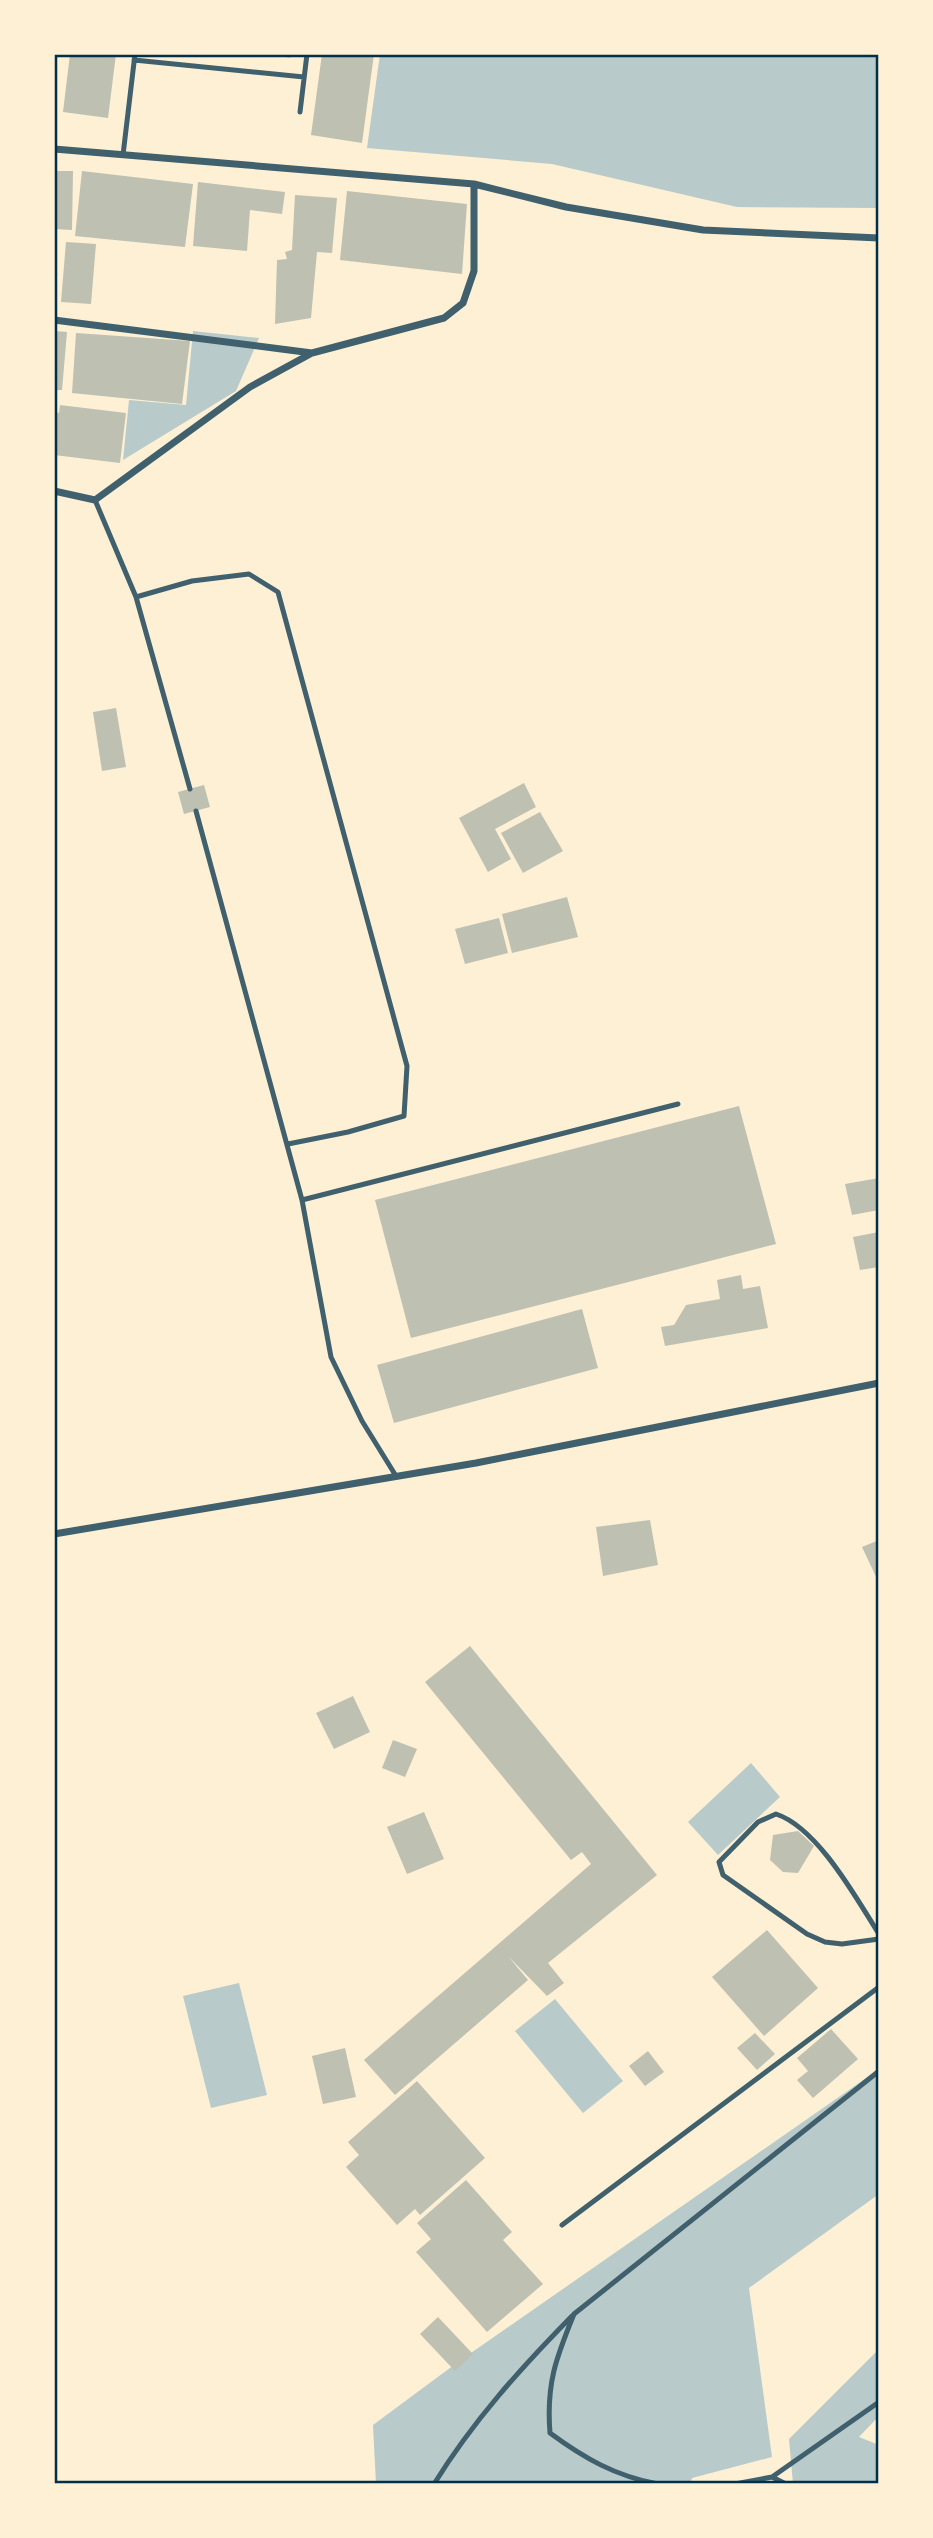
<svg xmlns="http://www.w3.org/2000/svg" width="933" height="2538" viewBox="0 0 933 2538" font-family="Overpass,sans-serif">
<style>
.green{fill:#b9caca}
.building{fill:#bec0b2}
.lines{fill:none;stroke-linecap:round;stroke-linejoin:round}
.service{stroke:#3f606c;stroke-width:5}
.minor{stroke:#3f606c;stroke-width:7}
.neatline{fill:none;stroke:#003049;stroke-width:2.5}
</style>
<rect width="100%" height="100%" fill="#fdf0d5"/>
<path class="green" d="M380,54H879V208L737,207L552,164L367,148Z
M193,331L259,338L236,391L123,460L129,400L186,405Z
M751,1763L780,1797L718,1855L688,1822Z
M239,1983L267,2095L211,2108L183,1996Z
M555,1999L623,2081L583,2113L515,2031Z
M879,2069V2194L749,2288L772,2457L692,2478L690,2484H376L373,2425L458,2362Z
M879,2349V2416L859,2437L879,2445V2484H793L789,2439Z"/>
<path class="building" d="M70,54H116L108,118L63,112Z
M272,54H290V58Z
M322,54H374L362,143L311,135Z
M54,171H73L72,230L54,229Z
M82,171L193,184L185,247L75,236Z
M198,182L285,192L282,214L250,210L247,251L193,246Z
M347,191L467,204L462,274L340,260Z
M295,195L337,198L332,253L317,252L311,318L275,324L277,260L287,259L285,252L292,250Z
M66,242L96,244L91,304L61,302Z
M54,331L67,332L62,390H54Z
M76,333L190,341L182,404L72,393Z
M60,405L126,413L120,463L54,455L57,426L54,431V412L59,413Z
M116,708L126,767L102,771L93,712Z
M524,783L536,807L495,829L511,859L488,872L459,818Z
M204,785L210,807L184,814L178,792Z
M540,812L563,851L523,873L501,833Z
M567,897L578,937L512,953L502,914Z
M499,918L508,953L465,964L455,929Z
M739,1106L776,1244L411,1338L375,1200Z
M879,1178V1210L852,1215L845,1184Z
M879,1232V1267L860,1270L853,1237Z
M741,1275L743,1289L760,1286L768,1328L665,1346L661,1327L674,1325L686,1305L720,1299L717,1280Z
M582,1309L598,1368L394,1423L377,1365Z
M650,1520L658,1565L603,1576L596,1527Z
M879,1540V1583L862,1547Z
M470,1646L657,1875L548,1963L564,1983L547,1996L508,1956L528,1980L395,2095L364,2060L591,1864L582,1852L571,1860L425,1682Z
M353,1696L370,1732L334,1749L316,1713Z
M393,1740L417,1749L405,1777L382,1768Z
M424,1812L444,1859L407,1874L387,1827Z
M798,1831L814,1846L798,1873L783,1872L770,1860L773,1835Z
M767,1930L818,1988L764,2036L712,1977Z
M831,2029L858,2059L813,2098L797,2080L808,2071L797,2058Z
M755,2033L775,2054L757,2070L737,2048Z
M345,2048L356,2097L323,2104L312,2056Z
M648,2051L664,2072L645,2086L629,2066Z
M417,2081L485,2158L420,2215L415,2209L397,2225L346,2167L359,2155L348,2142Z
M466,2180L512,2232L503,2240L543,2284L487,2332L416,2252L431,2239L417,2223Z
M438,2317L473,2354L455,2371L420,2334Z"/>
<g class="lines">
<path class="service" d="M134,60L304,77
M300,112L307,54
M123,155L135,54
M95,500L136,597L192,581L249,574L278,592L407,1066L404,1116L348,1132L288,1144
M136,597L190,789
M196,811L302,1200
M396,1476L362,1421L331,1357L302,1200L678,1104
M879,1934C856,1898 818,1828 776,1814L758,1822L719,1862L723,1875L807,1934L825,1942L842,1944L879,1939
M562,2225L879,1987
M772,2477L786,2484
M434,2484C473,2421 520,2369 572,2316
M658,2484C615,2476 584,2458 550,2433C546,2384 556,2358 574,2314L879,2071
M735,2484L772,2477L879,2402"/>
<path class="minor" d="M54,149L474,184L566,207L703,230L879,238
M54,320L312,353L444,318L463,303L474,271V184
M54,491L95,500L250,387L312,353
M54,1534L476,1463L879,1383"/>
</g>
<rect width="933" height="2538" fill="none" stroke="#fdf0d5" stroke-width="112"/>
<rect x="56" y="56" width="821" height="2426" class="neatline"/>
</svg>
